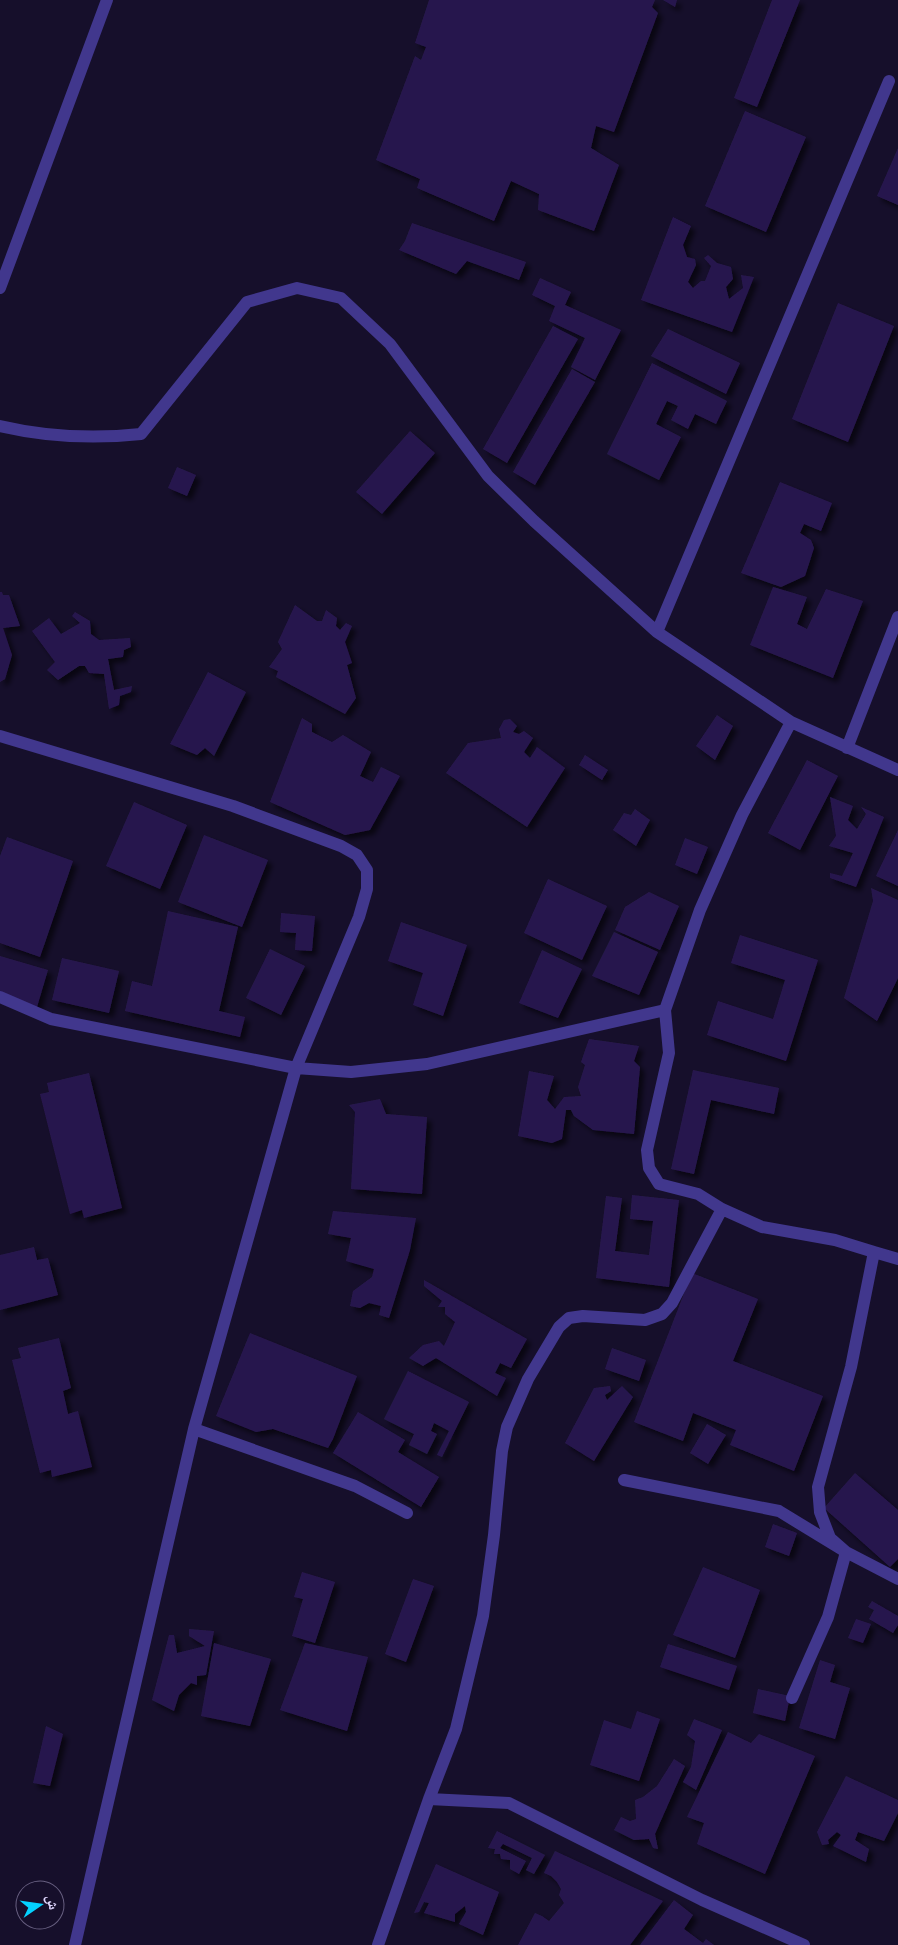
<svg xmlns="http://www.w3.org/2000/svg" width="898" height="1945" viewBox="0 0 898 1945" font-family="Commissioner,'Noto Naskh Arabic',sans-serif">
<style>
.building{fill:#28194d;filter:url(#shadow)}
.lines{fill:none;stroke-linecap:round;stroke-linejoin:round}
.minor{stroke:#41378d;stroke-width:12}
</style>
<defs>
<filter id="shadow"><feDropShadow dx="4.5" dy="4.5" stdDeviation="2.5" flood-color="#0009"/></filter>
</defs>
<rect width="100%" height="100%" fill="#160f2b"/>
<path class="building" d="M429,0H655L652,7L658,13L614,132L596,126L591,148L619,165L594,231L538,210L539,194L511,181L494,221L417,188L420,179L376,160L415,56L421,60L426,47L415,43Z
M663,0H677L675,7Z
M772,0H800L757,107L734,98Z
M745,111L806,137L766,232L705,206Z
M898,148V205L877,196Z
M673,217L691,226L683,245L687,257L695,259L696,265L688,282L693,288L701,281H705L711,266L704,258L708,255L717,263L731,267L733,279L726,287L729,299L743,288L741,275L754,277L732,332L641,300Z
M412,223L526,262L519,280L467,261L456,274L399,250L405,241Z
M540,278L571,292L565,305L621,330L595,380L571,367L585,338L549,321L555,306L532,295Z
M838,303L894,326L848,442L792,419Z
M553,326L578,339L507,463L483,449Z
M668,329L740,363L726,394L651,356Z
M652,363L727,401L716,424L695,414L688,429L671,420L678,406L667,401L656,424L681,437L659,480L607,454Z
M572,369L595,382L535,485L513,472Z
M410,431L435,453L382,514L356,492Z
M177,467L196,475L187,496L168,488Z
M780,482L832,503L821,531L804,524L800,533L811,540L814,548L805,576L781,587L741,573Z
M773,587L807,597L797,624L807,629L826,589L863,601L833,678L750,645Z
M0,592H2L3,595H9L20,626L3,628L12,655L5,679L0,682Z
M295,605L317,621H322L326,610L337,618L336,626L340,630L346,623L352,626L345,642L352,663L347,665L356,698L345,714L276,677L278,671L269,667L282,649L278,642Z
M75,612L90,621L91,634L99,640L130,638L131,647L124,650L123,657L108,659L114,690L132,686L131,692L120,696L119,705L109,709L104,674L89,673L85,666H79L58,680L47,670L55,662L32,631L49,618L61,634L80,623L72,616Z
M208,672L246,692L214,756L205,748L197,755L170,744Z
M717,715L733,726L715,760L696,746Z
M302,718L312,724V732L332,742L343,735L371,752L360,776L373,782L381,767L400,776L370,830L345,835L270,802Z
M510,719L517,726L513,732L519,734L524,731L533,738L524,752L530,758L537,747L565,768L527,827L446,773L468,743L501,738L499,729L504,720Z
M585,755L608,770L602,780L579,765Z
M807,760L838,776L800,850L768,833Z
M830,797L853,806L848,820L857,829L866,814L861,807L884,817L856,887L830,878V873L842,876L853,853L829,846L836,836Z
M134,802L187,825L160,889L106,866Z
M635,809L650,820L636,846L613,830L624,813L631,815Z
M898,830V886L876,876Z
M204,835L268,860L242,927L178,902Z
M7,837L73,861L40,957L0,943V856Z
M685,838L708,847L697,874L675,865Z
M548,879L607,906L582,960L524,933Z
M871,888L898,900V978L877,1021L844,998L873,901Z
M649,892L679,906L660,950L615,930L625,907Z
M168,911L238,927L219,1011L245,1017L240,1037L125,1011L132,981L152,986Z
M281,913L315,916L312,951L295,950L296,933L280,932Z
M401,922L467,945L443,1016L413,1005L423,973L388,961Z
M614,932L658,952L639,995L592,976Z
M740,935L818,960L786,1061L707,1035L718,1001L773,1019L785,980L731,963Z
M270,949L305,966L281,1015L246,998Z
M542,950L582,969L558,1018L519,1003Z
M0,956L48,970L37,1007L0,996Z
M62,958L119,971L109,1013L52,1000Z
M589,1039L639,1046L634,1061L640,1067L634,1134L593,1130L574,1116L571,1110H566L562,1139L552,1143L518,1136L529,1071L554,1076L547,1100L555,1109L564,1097L581,1096L578,1087L585,1065L581,1062Z
M693,1070L779,1088L774,1114L711,1100L694,1174L671,1169Z
M89,1073L122,1208L84,1218L82,1210L70,1214L40,1094L49,1092L47,1083Z
M380,1099L386,1114L427,1117L422,1194L351,1189L355,1112L349,1105Z
M632,1195L679,1200L669,1287L596,1278L606,1196L622,1198L615,1251L649,1255L653,1221L630,1219Z
M333,1211L416,1218L410,1250L389,1318L379,1315L381,1306L369,1303L360,1308L350,1306L353,1291L372,1277L374,1269L346,1261L351,1238L328,1234Z
M34,1247L37,1260L48,1258L58,1295L0,1310V1255Z
M692,1273L758,1299L733,1361L823,1396L794,1471L730,1445L736,1430L693,1413L683,1441L634,1422Z
M424,1280L527,1339L511,1368L500,1363L495,1373L506,1378L497,1396L436,1358L423,1366L409,1358L423,1345L439,1341L444,1346L455,1322L445,1314V1307H438L442,1301L424,1286Z
M250,1333L357,1376L333,1439L328,1448L273,1429L256,1432L216,1416Z
M59,1338L71,1388L63,1391L68,1414L78,1411L92,1467L52,1477L51,1470L40,1473L12,1360L21,1358L18,1348Z
M612,1348L646,1360L639,1381L605,1369Z
M408,1371L469,1402L442,1457L437,1455L449,1431L434,1423L431,1431L437,1434L427,1454L409,1445L414,1434L384,1419Z
M610,1386L611,1391L605,1395L607,1400L622,1386L633,1397L594,1461L565,1443L594,1388Z
M358,1412L405,1440L398,1452L439,1477L421,1507L333,1453Z
M707,1424L726,1435L708,1464L690,1453Z
M855,1473L898,1510V1559L890,1567L824,1508Z
M773,1524L797,1533L789,1556L765,1547Z
M703,1567L760,1590L735,1658L673,1635Z
M302,1572L335,1582L315,1643L292,1636L303,1599L294,1597Z
M413,1579L434,1586L406,1662L385,1654Z
M872,1601L898,1616V1625L893,1633L869,1619L874,1610L868,1607Z
M856,1619L871,1624L863,1643L848,1638Z
M189,1629L214,1631L206,1675L197,1676V1685L191,1683L179,1695L174,1711L152,1700L169,1635H174L177,1653L205,1646L189,1636Z
M214,1643L271,1659L250,1726L201,1716Z
M305,1643L368,1657L347,1731L280,1710Z
M668,1644L737,1666L729,1690L660,1667Z
M820,1660L835,1665L830,1682L850,1688L835,1739L799,1728Z
M758,1689L790,1696L785,1721L753,1713Z
M637,1711L660,1719L639,1781L590,1765L604,1720L631,1729Z
M694,1719L722,1730L696,1790L683,1782L691,1767L695,1741L687,1735Z
M46,1726L63,1734L50,1786L33,1783Z
M728,1732L751,1743L759,1734L815,1756L765,1874L697,1844L704,1823L687,1817Z
M674,1759L685,1766L655,1834L658,1849L653,1848L649,1839L634,1840L614,1830L621,1817L630,1821L636,1819L635,1800L643,1797L657,1786Z
M846,1776L898,1800V1813L884,1841L858,1832L855,1840L869,1849L866,1862L833,1846L841,1835L837,1832L828,1840L829,1844L822,1845L817,1832Z
M497,1831L545,1855L534,1874L526,1870L532,1858L503,1844L500,1848L526,1861L519,1874L510,1869V1860L501,1859L500,1854H494L495,1849L488,1848Z
M555,1851L663,1901L630,1945H518L535,1913L542,1916L549,1921L564,1903L559,1895L561,1889L557,1882L551,1876L544,1873Z
M436,1864L499,1892L483,1935L459,1924L466,1912L465,1906L455,1914V1922L424,1913L429,1903L424,1902L419,1912L414,1913Z
M674,1900L693,1915L684,1929L703,1943L706,1939L714,1945H640Z"/>
<g class="lines">
<path class="minor" d="M0,288L107,0
M0,426C47,437 93,439 141,434L247,302L297,288L341,298L390,344L488,476L534,521L657,632L791,722L898,770
M657,632L889,81
M0,736L233,806L341,846L357,855L367,870V889L359,917L296,1068L194,1429L75,1945
M847,748L898,617
M0,997L51,1019L296,1068L351,1072L427,1064L665,1010L700,910L742,815L791,722
M665,1010L669,1053L647,1150L649,1168L659,1184L698,1194L722,1209L762,1227L835,1240L874,1252L851,1367L818,1487L820,1512L830,1538L846,1552L828,1617L792,1698
M874,1252L898,1259
M194,1429L355,1486L407,1513
M624,1480L779,1511L846,1552L898,1579
M429,1799L509,1803L702,1900L804,1945
M378,1945L429,1799L456,1729L483,1616L494,1535L502,1451L507,1427L528,1379L559,1327L569,1318L583,1316L645,1320L662,1314L672,1303L722,1209"/>
</g>
<g transform="translate(40 1905) rotate(77)"><circle r="24" fill="#160f2b" stroke="#675f80"/>
<path d="M0-4L9 19L0 12L-9 19Z" fill="#04d2ff"/>
<text y="-8" font-size="14" font-weight="bold" text-anchor="middle" fill="#e0d8ff">ش</text>
</g>
</svg>
